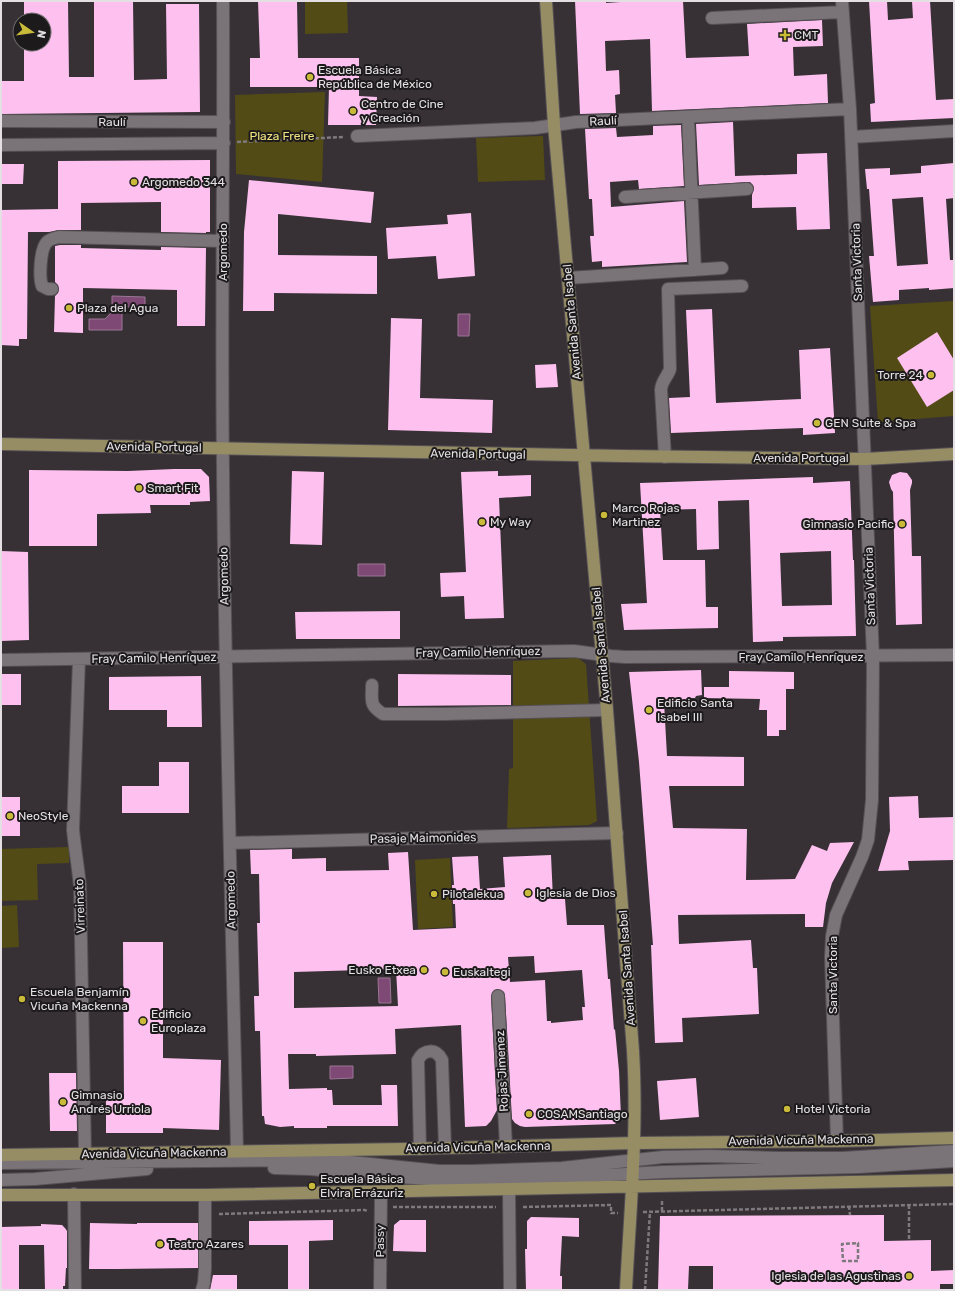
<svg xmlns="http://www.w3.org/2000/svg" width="955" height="1291" viewBox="0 0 955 1291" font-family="Rubik,sans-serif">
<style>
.green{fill:#524b15}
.water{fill:#7e4974;stroke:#9c7695}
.building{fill:#fdc0ef;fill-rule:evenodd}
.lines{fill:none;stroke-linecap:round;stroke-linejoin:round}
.minor-casing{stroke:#555054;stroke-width:14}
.major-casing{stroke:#555054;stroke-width:14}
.path{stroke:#7e797d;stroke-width:2.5;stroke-dasharray:4 2;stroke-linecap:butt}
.minor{stroke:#7a7378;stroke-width:12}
.major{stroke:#968d65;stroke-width:12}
.poi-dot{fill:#caba3a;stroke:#1d1a1c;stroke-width:1.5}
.labels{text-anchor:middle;stroke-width:4;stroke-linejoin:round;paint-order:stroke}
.poi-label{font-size:12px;fill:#e3dfe2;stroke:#1d1a1c;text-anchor:start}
.street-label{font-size:12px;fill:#e3dfe2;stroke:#1d1a1c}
.park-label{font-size:12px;fill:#f1e480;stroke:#1d1a1c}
</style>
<rect width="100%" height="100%" fill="#373136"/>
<path class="green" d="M305,1H347L348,33L305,34Z
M325,92L322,182L236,174L235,95Z
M543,136L545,180L478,182L476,138Z
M954,301V416L878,422L870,306Z
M578,658L586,664L597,821L589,825L507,828L509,769L513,768V661Z
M69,847V863L37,864L38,900L1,901V849Z
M450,858L453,927L418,929L415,860Z
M17,905L19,947L1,948V906Z"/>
<path class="water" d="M112,296L145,297V307H122V330H89V319H105L112,312Z
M458,314H470L469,336H458Z
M358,564H385V576H358Z
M378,978H390L391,1003H379Z
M330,1066H353V1078L330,1079Z"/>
<path class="building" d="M24,1H68L69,77H94V1H133L134,80L167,79L166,4H199L200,112L1,114V81H24V44H44V20H24Z
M258,1H297L298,58H359V96L377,97L376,125H328L329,87H250V58H260Z
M575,1H606V3L635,1H683L686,58L749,56L747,24L822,20L823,46L793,47L794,76L827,74L828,103L652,111L650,39L605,41L606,71L619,70L620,94L615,95L616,113L580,114Z
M869,1H887L888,20L913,18L912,1H930L936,100L954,99V118L871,122L870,104L875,103Z
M733,122L735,176L797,174V154L827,153L830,229L797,230L796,207L752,208V195L754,188L753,185L750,182L699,185L696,124Z
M681,125L684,186L639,189L638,180L610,182L611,207L684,201L687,262L602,267V261L592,262L590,236H594L592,199H589L585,129L616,128L617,137L653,135V126Z
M210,160V232H206V233L161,232V202L81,203V230H59L49,232H28L27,339H19V346L1,345V210L58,209V161Z
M954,163V198L946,199L950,260H954V288L929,290V288L899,290V300L873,302L869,256H874L869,189H867L865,169L890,168V175L921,173V166ZM923,197L928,264L897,266L892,199Z
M1,164H24L23,184H1Z
M249,180L374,192L371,223L278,214V255L377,256V294L274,293V311H243L244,232Z
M471,213L475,276L438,279L436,256L388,259L386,228L448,224L447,215Z
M60,245H81V248L161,250V247L206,248L205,326H177V290L83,288V333L54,332L55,296L58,293L59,289L58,285L55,282V246Z
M712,309L716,403L801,399L799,350L830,348L835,433L803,435V428L671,433L669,398L690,397L686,310Z
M391,318L422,319L420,398L493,400L492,433L388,430Z
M937,332L954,360V390L927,407L897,358Z
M556,364L558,387L536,388L535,365Z
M174,469H201L209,477L210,501L190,502V505H150L151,513L97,514V546H29V470L128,471Z
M292,471L324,472L322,545L290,544Z
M498,471V476L531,475V496L499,498L504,618L465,619L464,596L441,597L440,573L466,572L461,472Z
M900,472L907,473L912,480V483L910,490L912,556H921L922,624L896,625L893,492L891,489L889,482L892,475Z
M813,477V483L850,481L853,560H854L856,636L783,637V641L753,642L749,500L718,501L719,549L697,550L696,509L660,510L663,560H705L706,607H718V628L624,630L621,604L647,603L640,483ZM831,551L832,605L782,606L780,553Z
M1,551L28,552L29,640L1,641Z
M400,611V639H296L295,612Z
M701,670L702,695L696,696L695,698H687L686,700L664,702L667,756L744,757V786H669L673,828L747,829L746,880L795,879L812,845L827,851L830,843L854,842L832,883L826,903L823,927H805V914L678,915L679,944L751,940L753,968H757L759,1014L682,1018L683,1042L655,1043L651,945H653L639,762L629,672Z
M729,671L794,672V689H786V730H779V736H767V710H759L760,699L704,698V687H729Z
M1,674H21V705H1Z
M398,674L511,675V705L398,706Z
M201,676L202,727H167V710H109V677Z
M159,762H189V813H122V786H159Z
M918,796L919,818L954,817V860L908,861L909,870L878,871L890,831L889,797Z
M1,797H20V836H1Z
M292,849V859L326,858V871L389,870L388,853L408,852L413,930L456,928L455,904H453L452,885H454L452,857L478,856L480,889L505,887L503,857L551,855L553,899H565L567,925H604L608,979H610L614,1030L615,1029L619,1071L621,1117L615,1124L525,1127L520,1126L515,1123L512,1119L505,996L504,992L498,989L494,990L491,996L497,1110L491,1121L486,1126L465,1127L461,1025L395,1029L396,1054L316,1056V1054H288L289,1089L327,1088V1090H332L333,1105H382L381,1085H397L398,1126H327V1128H294V1126L280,1127L265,1124L264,1116H262L260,1031H255L254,996H259L257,923H260L259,874H251L250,850ZM534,956L535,973L582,970L585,1007H582L583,1020L551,1023V1021H547L545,980L510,982L508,957ZM396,969L398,1006L294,1008V972Z
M123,942H163V1058L221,1060L219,1130L163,1128V1133H106V1099H124Z
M49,1073H76L77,1131H50Z
M696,1078L699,1117L660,1120L657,1081Z
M884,1215V1241L931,1240V1271L954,1270V1284H940V1290H713V1266H689L688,1290H658L660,1216Z
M531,1217L579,1218V1237L562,1236L560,1276H562V1290H526L525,1249H527V1221Z
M333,1220V1240L309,1241V1290H288V1245H249V1221Z
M400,1220H426V1252L393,1251L394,1225Z
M90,1223L137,1224V1223H198V1268L117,1269H89Z
M41,1224L62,1225L65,1228L67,1231V1268H66L65,1286H63V1290H45L44,1245H19V1290H1V1227L41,1226Z
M213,1275H237V1290H210Z"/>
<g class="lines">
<defs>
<path id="minor" d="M223,1C224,157 221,313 223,469C225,697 232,924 237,1151
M712,18L843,12
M688,117L695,270
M1,121L224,122
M357,136L535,128L576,122L850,109
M851,137L954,131
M1,145L224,143
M625,197L747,189
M568,278L722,268
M52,289H48L42,286C39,277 40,249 47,242C50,239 55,238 59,237L223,241
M665,457L661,390C661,382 668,376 670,369L668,289L742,286
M79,659L73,830C75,849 78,867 80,886L85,1154
M1,660L574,651L611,656L625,657L954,655
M372,685C372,701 369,705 383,714H444L607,710
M230,843L617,833
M498,996L506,1146
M837,1141L831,957L832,936L836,915L862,857L868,840L872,800L873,657L850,109L842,1
M420,1149L418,1060C424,1049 436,1048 442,1060L445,1148
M1,1163L299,1160L341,1161L439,1171H471L562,1168L663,1157L710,1156L780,1158H842L954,1151
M274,1168L310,1169L399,1177L444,1180L554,1178L663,1172L859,1167L954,1161
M1,1180L35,1179L147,1169
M509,1190L510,1290
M74,1194L75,1290
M202,1290L204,1283L205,1269V1195
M380,1290L381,1192"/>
<path id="major" d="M546,1L554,125L607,710L633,1051C638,1132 630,1210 626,1290
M1,444L623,456L865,459L954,454
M1,1155L405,1149L635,1143L837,1141L954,1138
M1,1195H205L954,1180"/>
</defs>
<use href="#minor" class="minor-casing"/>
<use href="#major" class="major-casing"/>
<path class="path" d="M237,142L344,137
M909,1205V1240
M849,1206L850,1215
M393,1207H496
M523,1207L611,1205V1213H618
M662,1211V1199
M643,1212L954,1204
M219,1214L365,1210L367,1211
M858,1243V1261H843L842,1244Z
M645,1290L650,1212"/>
<use href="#minor" class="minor"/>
<use href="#major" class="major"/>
</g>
<g class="poi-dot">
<path d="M783 29h4v4h4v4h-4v4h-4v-4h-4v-4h4z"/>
<circle cx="310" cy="77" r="4"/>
<circle cx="353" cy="111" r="4"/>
<circle cx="134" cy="182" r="4"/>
<circle cx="69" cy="308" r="4"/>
<circle cx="931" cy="375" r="4"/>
<circle cx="817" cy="423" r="4"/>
<circle cx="139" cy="488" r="4"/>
<circle cx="604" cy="515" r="4"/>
<circle cx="482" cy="522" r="4"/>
<circle cx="902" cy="524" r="4"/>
<circle cx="649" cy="710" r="4"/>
<circle cx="10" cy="816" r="4"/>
<circle cx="528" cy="893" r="4"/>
<circle cx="434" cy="894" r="4"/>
<circle cx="424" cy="970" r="4"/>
<circle cx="445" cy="972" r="4"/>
<circle cx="22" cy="999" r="4"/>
<circle cx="143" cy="1021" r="4"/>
<circle cx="63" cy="1102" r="4"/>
<circle cx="787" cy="1109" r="4"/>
<circle cx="529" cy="1114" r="4"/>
<circle cx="312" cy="1186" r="4"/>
<circle cx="160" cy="1244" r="4"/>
<circle cx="909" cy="1276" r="4"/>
</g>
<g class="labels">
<g class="poi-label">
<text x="794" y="39">CMT</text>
<text x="318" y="74">Escuela Básica<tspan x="318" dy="14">República de México</tspan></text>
<text x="361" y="108">Centro de Cine<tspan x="361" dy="14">y Creación</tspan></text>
<text x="142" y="186">Argomedo 344</text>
<text x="77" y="312">Plaza del Agua</text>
<text x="923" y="379" text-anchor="end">Torre 24</text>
<text x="825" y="427">GEN Suite &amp; Spa</text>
<text x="147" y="492">Smart Fit</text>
<text x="612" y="512">Marco Rojas<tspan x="612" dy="14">Martinez</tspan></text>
<text x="490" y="526">My Way</text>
<text x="894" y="528" text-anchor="end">Gimnasio Pacific</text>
<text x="657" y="707">Edificio Santa<tspan x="657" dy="14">Isabel III</tspan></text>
<text x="18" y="820">NeoStyle</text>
<text x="536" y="897">Iglesia de Dios</text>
<text x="442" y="898">Pilotalekua</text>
<text x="416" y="974" text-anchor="end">Eusko Etxea</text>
<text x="453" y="976">Euskaltegi</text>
<text x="30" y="996">Escuela Benjamín<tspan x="30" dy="14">Vicuña Mackenna</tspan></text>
<text x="151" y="1018">Edificio<tspan x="151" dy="14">Europlaza</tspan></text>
<text x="71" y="1099">Gimnasio<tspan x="71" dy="14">Andrés Urriola</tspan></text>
<text x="795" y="1113">Hotel Victoria</text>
<text x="537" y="1118">COSAMSantiago</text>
<text x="320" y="1183">Escuela Básica<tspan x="320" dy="14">Elvira Errázuriz</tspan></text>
<text x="168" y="1248">Teatro Azares</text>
<text x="901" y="1280" text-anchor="end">Iglesia de las Agustinas</text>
</g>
<g class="street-label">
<text transform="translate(603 121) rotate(-3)" y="4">Raulí</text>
<text x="112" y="126">Raulí</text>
<text transform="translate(223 252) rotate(-90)" y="4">Argomedo</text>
<text transform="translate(857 262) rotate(-92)" y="4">Santa Victoria</text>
<text transform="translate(572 322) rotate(-95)" y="4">Avenida Santa Isabel</text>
<text transform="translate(154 447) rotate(1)" y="4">Avenida Portugal</text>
<text transform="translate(478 454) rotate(1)" y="4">Avenida Portugal</text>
<text x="801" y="462">Avenida Portugal</text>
<text transform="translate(224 576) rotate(-91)" y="4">Argomedo</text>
<text transform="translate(870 586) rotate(-92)" y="4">Santa Victoria</text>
<text transform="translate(601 645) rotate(-95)" y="4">Avenida Santa Isabel</text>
<text transform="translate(478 652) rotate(-1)" y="4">Fray Camilo Henríquez</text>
<text x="801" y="661">Fray Camilo Henríquez</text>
<text transform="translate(154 658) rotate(-1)" y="4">Fray Camilo Henríquez</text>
<text transform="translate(423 838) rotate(-1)" y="4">Pasaje Maimonides</text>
<text transform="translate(231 900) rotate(-91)" y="4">Argomedo</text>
<text transform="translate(80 906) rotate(-92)" y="4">Virreinato</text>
<text transform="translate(627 968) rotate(-94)" y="4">Avenida Santa Isabel</text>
<text transform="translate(833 975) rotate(-90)" y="4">Santa Victoria</text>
<text transform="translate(502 1071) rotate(-93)" y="4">Rojas Jimenez</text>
<text transform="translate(801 1140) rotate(-1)" y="4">Avenida Vicuña Mackenna</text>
<text transform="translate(478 1147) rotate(-1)" y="4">Avenida Vicuña Mackenna</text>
<text transform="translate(154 1153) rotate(-1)" y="4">Avenida Vicuña Mackenna</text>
<text transform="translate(380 1241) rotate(-90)" y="4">Passy</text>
</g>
<g class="park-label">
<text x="282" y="140">Plaza Freire</text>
</g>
</g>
<rect width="955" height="1291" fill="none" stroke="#e3dfe2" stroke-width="4"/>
<g transform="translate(32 32) rotate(103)"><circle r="19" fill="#1d1a1c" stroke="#6c696b"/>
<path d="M0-3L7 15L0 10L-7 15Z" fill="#caba3a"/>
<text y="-6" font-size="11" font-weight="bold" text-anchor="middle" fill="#e3dfe2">N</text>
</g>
</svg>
